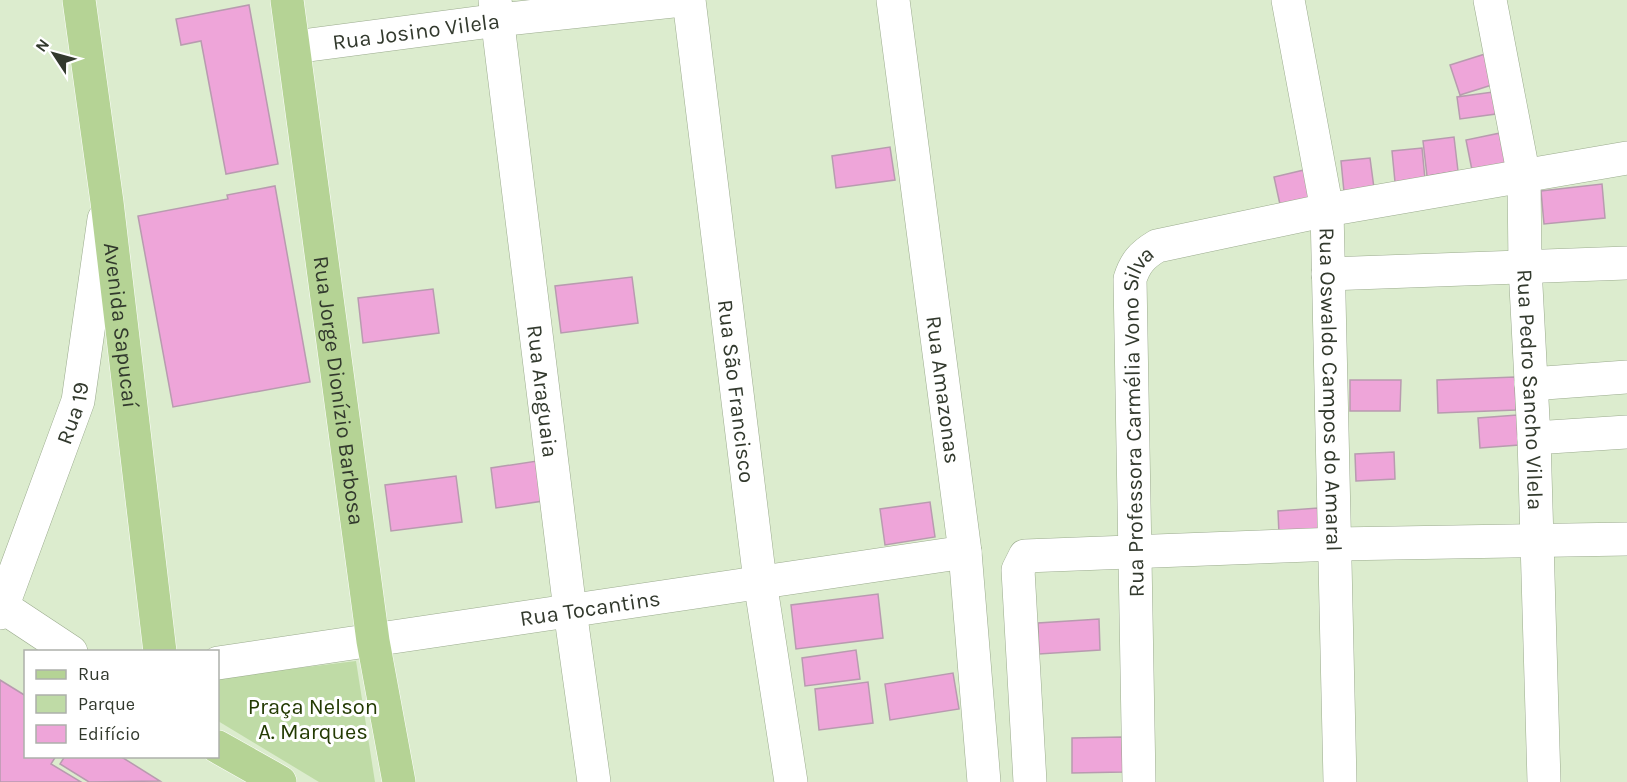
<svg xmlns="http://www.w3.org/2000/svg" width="1627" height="782" viewBox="0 0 1627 782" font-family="Karla,sans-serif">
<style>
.green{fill:#bfdba6}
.building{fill:#eea5d9;stroke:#b89baf;stroke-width:1.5}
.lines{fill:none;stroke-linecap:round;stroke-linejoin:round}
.minor-casing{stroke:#9bab8e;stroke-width:34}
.major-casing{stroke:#fff;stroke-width:34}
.minor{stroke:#fff;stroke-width:33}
.major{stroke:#b5d395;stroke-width:33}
.labels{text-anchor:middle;stroke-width:6;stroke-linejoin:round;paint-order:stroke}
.street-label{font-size:22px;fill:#32392d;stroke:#fff}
.park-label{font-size:22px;fill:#233a03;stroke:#fff}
</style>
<rect width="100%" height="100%" fill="#dcecce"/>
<path class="green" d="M356,661L375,782H319L218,721V678Z"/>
<path class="building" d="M249,5L278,164L226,174L201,41L181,45L176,19Z
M1485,54L1495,84L1460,95L1450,65Z
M1500,91L1503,113L1460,119L1457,97Z
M1505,132L1512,167L1473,175L1466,140Z
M1454,137L1458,171L1427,176L1423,141Z
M890,147L895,180L836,188L832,156Z
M1422,148L1425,179L1395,182L1392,151Z
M1370,158L1374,188L1344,192L1341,161Z
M1304,170L1311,202L1281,209L1274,177Z
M1602,184L1605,218L1544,224L1541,191Z
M275,186L310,382L173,407L138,216L228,199L227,195Z
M632,277L638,323L561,333L555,286Z
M433,289L439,333L363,343L358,298Z
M1515,377L1516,410L1438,413L1437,380Z
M1350,380H1401L1400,411H1350Z
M1517,415L1519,445L1480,448L1478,418Z
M1394,452L1395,479L1356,481L1355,454Z
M537,461L543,501L496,508L491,468Z
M456,476L462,522L391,531L385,485Z
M930,502L935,537L885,545L880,509Z
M1318,508L1319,532L1279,535L1278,511Z
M878,594L883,638L796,649L791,605Z
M1099,619L1100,650L1039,654L1038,623Z
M856,650L860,679L805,686L802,658Z
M953,673L959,709L890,720L885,684Z
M0,680L26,696V756H56L51,764L81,782H0Z
M868,682L873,723L819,730L815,689Z
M1122,737L1123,772L1072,773V738Z
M65,756H120L160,781L89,782L60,764Z"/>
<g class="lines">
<defs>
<g id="minor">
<path id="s1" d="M495,0L570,610L594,782"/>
<path id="s2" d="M689,0L760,581L791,782"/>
<path id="s3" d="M893,0L965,552L984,782"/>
<path id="s4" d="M1288,0L1327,210L1340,782"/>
<path id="s5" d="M1490,0L1524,177L1525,267L1534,438L1544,782"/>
<path id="s6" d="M294,47L499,20L682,0"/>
<path d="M1328,274L1627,263"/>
<path d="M1531,384L1627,377"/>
<path d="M1534,438L1627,432"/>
<path d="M0,605L71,652"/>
<path id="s7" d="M0,613L78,401L104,219"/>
<path id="s8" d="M218,663L965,552"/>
<path d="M1030,782L1018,570L1025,556L1337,544L1627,539"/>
<path id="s9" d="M1139,782L1130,279C1135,263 1142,255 1157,246L1327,210L1627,158"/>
</g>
<g id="major">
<path id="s10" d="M79,0L107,202L160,652"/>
<path id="s11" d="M287,0L373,641L399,782"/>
<path d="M218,747L280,782"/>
</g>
</defs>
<use href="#minor" class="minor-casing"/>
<use href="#major" class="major-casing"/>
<use href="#minor" class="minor"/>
<use href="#major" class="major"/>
</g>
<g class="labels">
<g class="street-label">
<text dy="8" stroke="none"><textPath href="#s6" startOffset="123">Rua Josino Vilela</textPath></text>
<text dy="8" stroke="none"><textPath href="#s10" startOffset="328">Avenida Sapucaí</textPath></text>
<text dy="8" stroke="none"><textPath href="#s4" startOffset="393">Rua Oswaldo Campos do Amaral</textPath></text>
<text dy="8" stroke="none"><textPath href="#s5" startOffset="393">Rua Pedro Sancho Vilela</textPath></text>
<text dy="8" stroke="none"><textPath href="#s3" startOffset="393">Rua Amazonas</textPath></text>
<text dy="8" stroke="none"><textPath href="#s11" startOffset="394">Rua Jorge Dionízio Barbosa</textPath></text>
<text dy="8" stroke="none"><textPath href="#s1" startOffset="394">Rua Araguaia</textPath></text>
<text dy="8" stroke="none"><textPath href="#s2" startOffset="394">Rua São Francisco</textPath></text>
<text dy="8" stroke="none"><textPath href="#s7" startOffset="213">Rua 19</textPath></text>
<text dy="8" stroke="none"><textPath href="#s9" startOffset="362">Rua Professora Carmélia Vono Silva</textPath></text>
<text dy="8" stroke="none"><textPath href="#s8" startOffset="376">Rua Tocantins</textPath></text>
</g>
<g class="park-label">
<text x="313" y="714">Praça Nelson<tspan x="313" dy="25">A. Marques</tspan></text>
</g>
</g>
<rect x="24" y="650" width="195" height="108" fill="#ffffff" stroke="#adb0ab" stroke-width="1.5"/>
<rect x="36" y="670" width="30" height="9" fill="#b5d395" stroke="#adb0ab" stroke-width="1.5"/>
<text x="78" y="680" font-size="18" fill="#32392d">Rua</text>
<rect x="36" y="695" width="30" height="18" fill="#bfdba6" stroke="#adb0ab" stroke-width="1.5"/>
<text x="78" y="710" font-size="18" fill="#32392d">Parque</text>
<rect x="36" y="725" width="30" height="18" fill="#eea5d9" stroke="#adb0ab" stroke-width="1.5"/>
<text x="78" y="740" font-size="18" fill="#32392d">Edifício</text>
<g transform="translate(54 54) rotate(306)" stroke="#ffffff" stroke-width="4.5" paint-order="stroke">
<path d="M0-4.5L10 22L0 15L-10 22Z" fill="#32392d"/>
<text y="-9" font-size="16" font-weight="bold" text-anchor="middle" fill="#32392d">N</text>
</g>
</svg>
